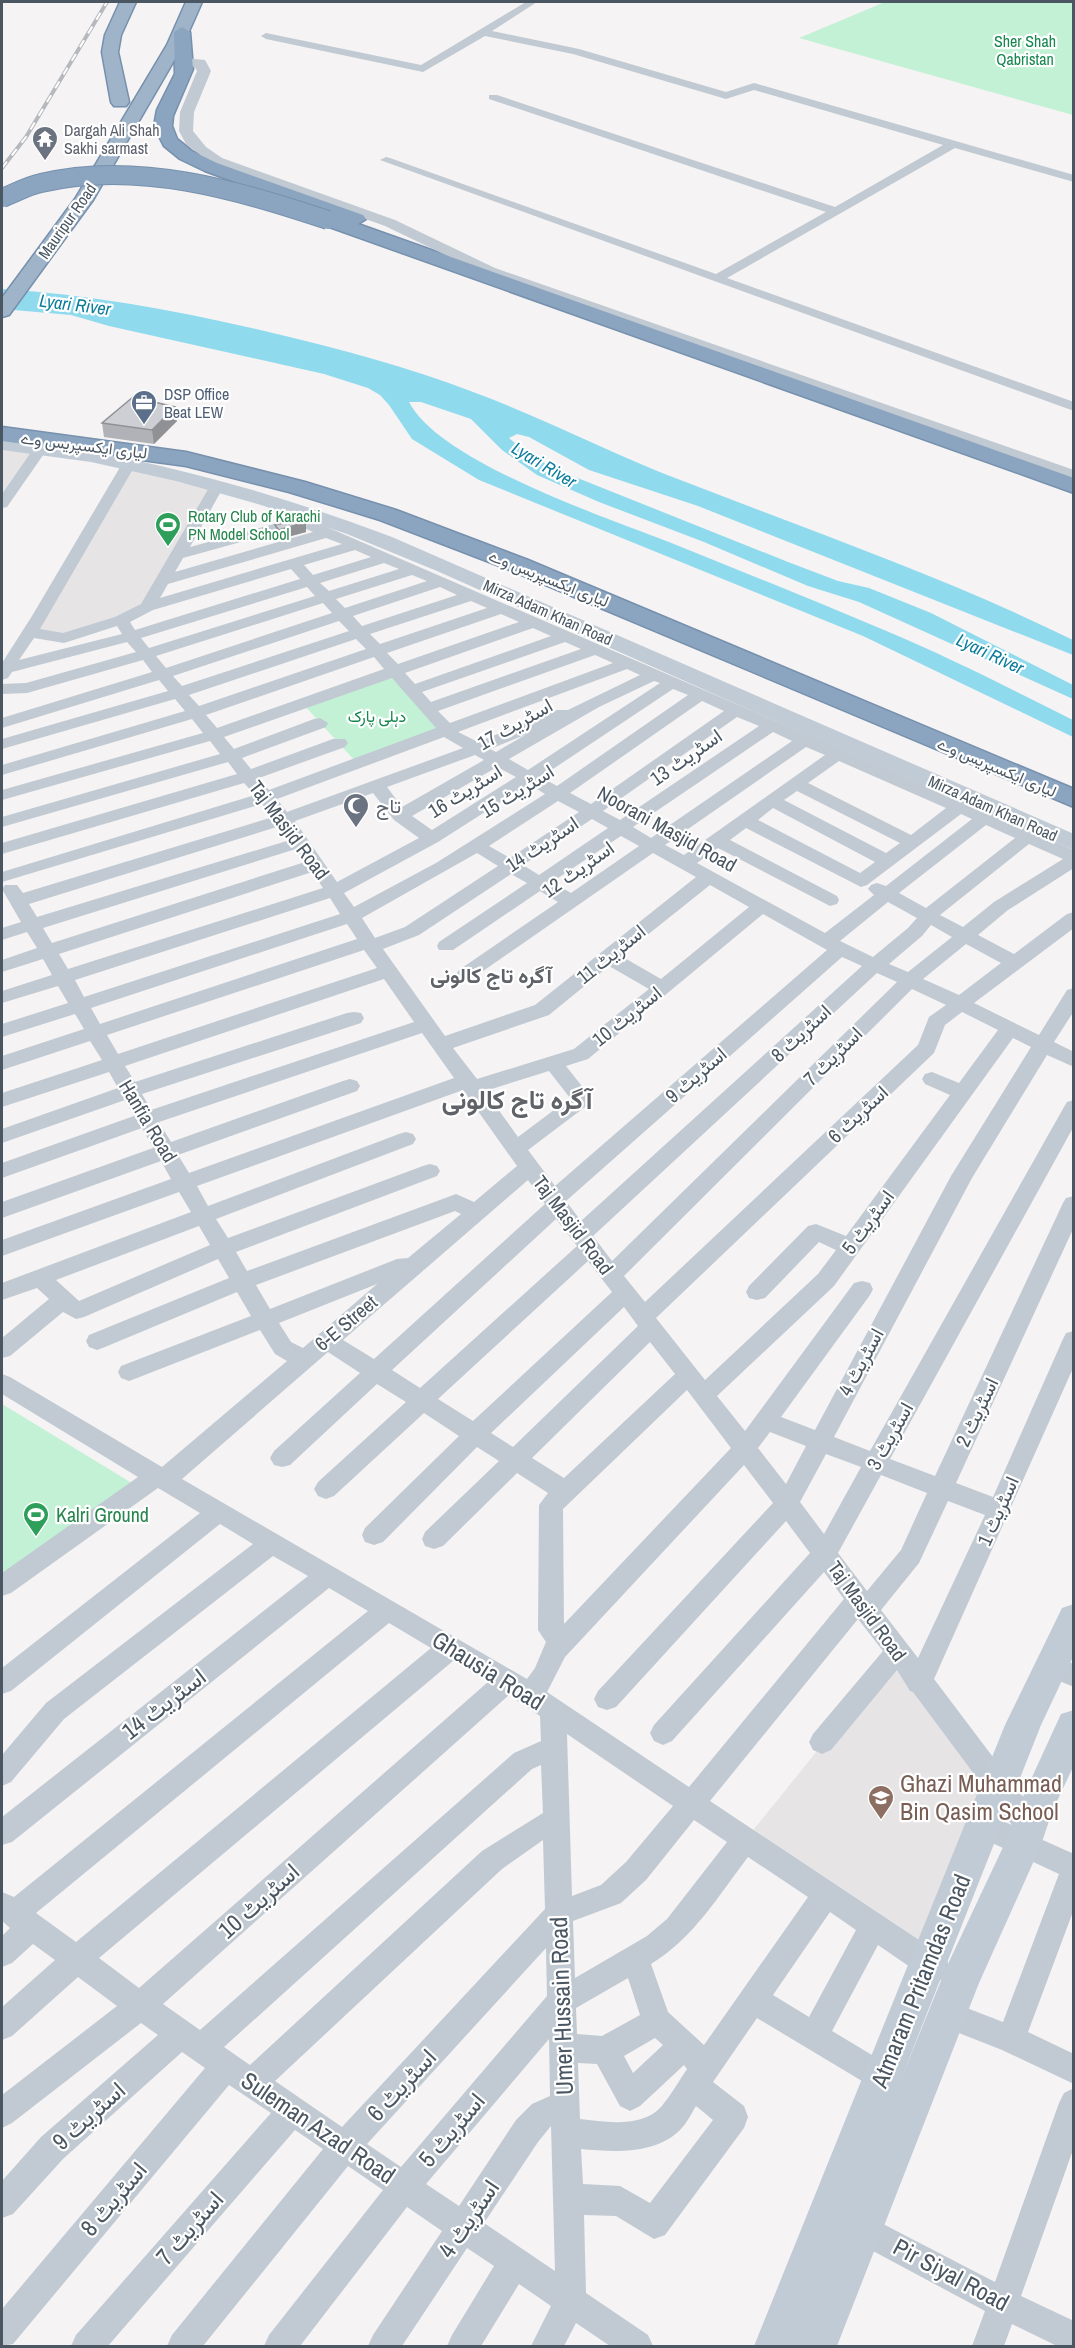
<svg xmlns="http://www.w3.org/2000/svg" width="1075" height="2348" viewBox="0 0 1075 2348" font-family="'Archivo Narrow',Vazirmatn,sans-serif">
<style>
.education{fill:#e6e4e5}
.green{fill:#c3f1d5}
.water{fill:#90daee}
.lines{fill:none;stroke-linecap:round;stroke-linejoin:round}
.trunk-casing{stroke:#7690ad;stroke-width:3}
.motorway-casing{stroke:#7690ad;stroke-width:3}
.minor{fill:#c1cad2;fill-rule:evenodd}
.tertiary{fill:#c1cad2;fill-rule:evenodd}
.secondary{fill:#c1cbd6;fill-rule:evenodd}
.trunk{fill:#9fb4c9;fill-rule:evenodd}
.motorway{fill:#8ba5c1;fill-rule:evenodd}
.rail-casing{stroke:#b5b8bd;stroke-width:4}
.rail{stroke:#fff;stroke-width:2;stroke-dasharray:8;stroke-linecap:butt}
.motorway-bridge-casing{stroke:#7690ad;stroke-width:20;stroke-linecap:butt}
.motorway-bridge{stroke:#8ba5c1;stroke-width:18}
.wall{fill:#b0b2b7}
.shaded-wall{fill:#909195}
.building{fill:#cdcfd5;stroke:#909195;stroke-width:1.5}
.labels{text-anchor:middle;stroke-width:4.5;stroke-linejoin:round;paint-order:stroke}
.far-park-label{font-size:16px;fill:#17864f;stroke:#fff}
.far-worship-label{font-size:16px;fill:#5b616d;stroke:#fff;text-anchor:start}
.far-street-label{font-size:16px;fill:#4a5661;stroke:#fff}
.far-service-label{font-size:16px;fill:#4e5e75;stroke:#fff;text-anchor:start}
.far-leisure-label{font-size:16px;fill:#27864d;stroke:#fff;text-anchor:start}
.far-water-label{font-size:18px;font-style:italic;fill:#0c7c9b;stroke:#fff}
.street-label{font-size:20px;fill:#4a5661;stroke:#fff}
.worship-label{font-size:20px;fill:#5b616d;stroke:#fff;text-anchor:start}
.leisure-label{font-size:20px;fill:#27864d;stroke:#fff;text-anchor:start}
.neighbourhood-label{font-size:21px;font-weight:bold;fill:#5f6368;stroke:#fff}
.near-street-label{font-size:24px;fill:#4a5661;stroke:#fff}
.near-education-label{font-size:24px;fill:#785e54;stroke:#fff;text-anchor:start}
.district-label{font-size:26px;font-weight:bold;fill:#5f6368;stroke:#fff}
</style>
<rect width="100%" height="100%" fill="#f5f3f3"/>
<path class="education" d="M2,441L42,447L2,504Z
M129,464L217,486L147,607L64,638L30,632Z
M897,1652L1008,1803L942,1970L746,1839Z"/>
<path class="green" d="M885,2H1073V115L799,38Z
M393,672L445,729L356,762L303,704Z
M2,1404L140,1488L2,1587Z"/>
<path class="water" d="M2,289C95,295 185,312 277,334C343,350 409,367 473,392C544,418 612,454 683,481C814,532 947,578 1073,640V655L698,506L589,470L529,437L517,434L509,438L529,455L560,471L788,562L838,581L869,588L931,613L1073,685V699L859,602L808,586L704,542L599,502L537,475L502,450L471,419L421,402H409C440,462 605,517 669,542C741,571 813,600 884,630C949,657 1011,689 1073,720V737L863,636L479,480L412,439L389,405L380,395L368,388L324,374L109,326L71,315L2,309Z"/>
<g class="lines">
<defs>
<path id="trunk" d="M120,2H136L121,35L118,52L129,102L126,106H114L111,102L102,52L105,35Z
M186,2H202L183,45L93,200L9,315L2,317V298L75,199L167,45Z"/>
<path id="motorway" d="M182,27L190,32L193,69L173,116L172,126L177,139L192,151L217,163L363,215L366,219L358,224L1074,478V493L321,224L318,220L326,215L205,171L180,159L164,146L154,126L157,110L175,74L174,32Z
M2,427L186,452L305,482L396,510L528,560L1074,789V807L510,570L380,520L289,492L186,466L2,441Z"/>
</defs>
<use href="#trunk" class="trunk-casing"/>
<use href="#motorway" class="motorway-casing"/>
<path class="minor" d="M526,2H537L492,31L579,49L726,92L754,83L1074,175V182L955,148L727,278L1074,402V411L380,160L386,157L390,158L716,274L826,212L489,99V95H497L835,207L943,145L754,90L726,99L573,54L485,36L423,72L266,39L261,36L266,33L421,65Z
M41,444L48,448L7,507L2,508V494L36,445Z
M136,448L143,452L40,629L63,633L115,617L141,604L210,486L217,482L224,486L190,547L274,524L295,512H305L307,515L306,518L1074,850V868L1008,910L978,935L1014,954L1067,914L1074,912V928L974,1003L1039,1035L1067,990L1074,988V1011L1054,1042L1074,1052V1067L1047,1055L972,1178L834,1437L870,1451L1064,1107L1067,1102L1074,1100V1126L890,1459L935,1476L1063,1203L1066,1198L1074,1196V1227L956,1483L993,1497L1063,1339L1066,1333L1074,1331V1366L934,1679L1039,1818L1043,1827L1036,1837L1074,1854V1909L1028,2032L1074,2054V2084L1002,2050L936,2024L932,2014L936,2004L946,2000L1003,2022L1059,1874L973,1834L969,1825L973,1816L983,1813L1012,1825L913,1692L910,1691L897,1670L831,1750L822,1754L813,1750L809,1742L813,1734L883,1651L858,1619L710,1801L946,1958L950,1968L946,1978L936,1982L926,1978L878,1945L832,2031L892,2067L897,2077L892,2087L882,2092L872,2087L757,2018L713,2082L744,2106L748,2117L744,2128L665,2235L654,2239L616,2216L584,2215L586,2293L648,2335L653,2346H610L576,2323L564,2346H531L551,2306L519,2284L481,2346H447L452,2335L494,2266L467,2248L402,2346H368L373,2335L442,2231L407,2207L300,2346H264L269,2335L383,2190L348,2166L203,2346H167L172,2335L323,2149L295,2130L108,2346H71L76,2335L271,2113L229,2085L13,2344L2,2346V2309L205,2068L182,2052L63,2159L13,2214L2,2218V2181L41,2137L158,2035L141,2023L12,2123L2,2128V2095L117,2006L78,1977L12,2036L2,2040V2007L55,1960L33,1944L12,1963L2,1967V1936L10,1928L2,1921V1892L14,1897L368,1611L329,1588L12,1842L2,1845V1817L308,1576L273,1556L64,1719L11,1782L2,1786V1755L46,1703L253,1544L220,1524L11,1691L2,1694V1668L200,1513L158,1488L11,1593L2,1596V1573L138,1477L2,1394V1374L10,1377L162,1467L287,1361L275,1354L260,1330L137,1378L129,1381L121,1378L118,1372L121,1366L251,1316L237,1292L105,1347L97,1350L89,1347L86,1341L89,1335L229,1278L218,1259L84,1317L76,1319L63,1312L10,1356L2,1358V1338L49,1299L37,1288L2,1300V1283L191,1212L179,1192L2,1256V1240L171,1179L161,1161L2,1218V1202L153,1148L142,1128L2,1178V1163L134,1116L125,1100L2,1143V1129L118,1088L109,1072L2,1107V1093L102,1060L90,1041L2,1070V1056L84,1029L75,1014L2,1037V1024L68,1003L58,986L2,1003V991L52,975L43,959L2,972V960L37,948L27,932L2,940V928L21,922L2,889L5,885H17L23,893L273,817L262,804L2,882V872L255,795L244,783L2,854V843L237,774L228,762L2,827V817L220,754L210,741L2,800V790L203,733L192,719L2,775V765L185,711L175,699L2,749V739L168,691L159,680L2,728V718L152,672L143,660L27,693L2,694V684L26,683L136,652L127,642L12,672L8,678L2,680V663L32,616L129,452ZM295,524L313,532L175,572L183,558L284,530ZM326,538L342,544L160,598L168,584ZM355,550L371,557L313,575L304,565ZM384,563L399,569L329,591L320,583ZM291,569L300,579L135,630L130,622L153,610ZM412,575L427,581L345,608L336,599ZM307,587L315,596L149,648L141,638ZM440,587L457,595L362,626L353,616ZM471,601L487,608L380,644L370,634ZM323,603L332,613L166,668L156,656ZM501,614L519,622L398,664L387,653ZM339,621L349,631L182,686L173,676ZM117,626L122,634L19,660L34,638L64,643ZM533,628L551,636L415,684L405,673ZM356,639L366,649L199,706L189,695ZM565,642L581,649L431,702L422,692ZM595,655L613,663L450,723L438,711ZM374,657L384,669L217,728L206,715ZM627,669L640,675L568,710H557L478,742L458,732ZM392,678L436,728L269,790L259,778L345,747L348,743L345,739H333L251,769L242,758L326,727L328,723L320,718L314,719L234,749L224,737ZM654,681L660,683L528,770L509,759L599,707ZM673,689L688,695L557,786L541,777ZM702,701L724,711L591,804L570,793ZM737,717L759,726L620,820L603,811ZM773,732L792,741L651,838L633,827ZM527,734L496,752L490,749ZM444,737L463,748L287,812L277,799ZM806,747L825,755L684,855L665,845ZM475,755L484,760L402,807L387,787ZM839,761L946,808L911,835L808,783ZM497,767L516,777L432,830L412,816ZM529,784L545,794L436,863L354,907L344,893L438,842ZM797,791L900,843L886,853L784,800ZM373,793L394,820L419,838L337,882L295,821ZM558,801L579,812L510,858L489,846ZM773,808L875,862L860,873L758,820ZM961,814L972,819L886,886L877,883L871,885L868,889L874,895L825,933L697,863L718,848L830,906L837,904L839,900L837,896L730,840L746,828L861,887L867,885ZM592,819L608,828L539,875L523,865ZM986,825L1015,838L926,908L899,893ZM280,826L290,840L37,917L29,904ZM621,836L639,846L571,893L552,882ZM1029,844L1063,859L994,902L963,927L940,915ZM296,849L305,862L52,943L43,928ZM477,853L498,866L405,927L375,938L362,918ZM653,853L696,877L535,1005L445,1036L383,949L419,935L511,874L527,883L439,942L437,946L439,950H453L540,891L558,902L459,970L456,974L459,978L466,980L473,978ZM312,872L323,888L68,969L59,954ZM710,885L749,907L661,979L621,956ZM330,898L340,914L84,997L75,980ZM888,902L917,918L908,928L873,957L840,941ZM763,914L827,950L555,1186L528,1150L589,1104L592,1099L566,1066L588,1059ZM347,924L357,939L100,1024L91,1008ZM931,925L952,937L908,972L889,964L922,936ZM966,944L1001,963L959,995L923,979ZM364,950L377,968L118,1054L107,1035ZM842,957L862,966L581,1221L566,1201ZM609,966L649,989L574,1049L477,1079L453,1048L549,1015ZM877,973L897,982L612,1261L593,1236ZM384,979L414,1022L151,1110L142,1094L361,1023L364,1018L361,1013L354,1012L347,1013L135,1082L125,1066ZM912,989L946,1005L929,1017L918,1045L645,1302L624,1276ZM962,1012L998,1030L959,1083L932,1072L925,1074L922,1079L925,1084L950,1095L846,1236L816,1224L808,1226L749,1286L746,1292L749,1298L757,1300L765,1298L819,1242L836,1250L818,1274L705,1380L656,1318L934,1053L945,1025ZM422,1033L454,1078L189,1173L178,1155L357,1091L360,1086L357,1081L350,1079L343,1081L171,1142L159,1122ZM1013,1038L1031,1047L951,1176L815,1430L781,1417L870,1295L873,1289L870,1283L862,1281L854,1283L745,1431L717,1396L834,1286ZM549,1071L570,1098L518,1137L485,1091ZM463,1090L517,1166L474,1202L456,1194L448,1197L247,1271L236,1252L437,1176L440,1171L437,1166L430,1164L423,1166L228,1238L216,1219L413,1144L416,1139L413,1134L406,1132L399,1134L208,1206L197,1186ZM528,1180L545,1204L374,1359L343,1340ZM455,1211L461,1214L408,1258L397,1259L270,1309L256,1285ZM556,1219L577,1246L420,1388L392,1370ZM199,1226L210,1245L79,1301L56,1280ZM588,1261L612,1292L473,1421L438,1399ZM377,1284L303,1348L291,1342L279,1323ZM624,1307L638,1326L513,1447L491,1433ZM650,1342L675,1374L564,1478L532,1458ZM328,1352L360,1373L274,1451L270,1458L274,1465L282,1467L290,1465L377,1384L406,1402L318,1482L314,1489L318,1496L326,1499L334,1496L424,1413L459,1436L365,1528L362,1535L365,1542L374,1545L383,1542L477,1447L499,1461L425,1532L422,1539L425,1546L434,1549L443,1546L517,1473L548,1493L539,1505L538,1630L546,1642L535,1668L527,1679L182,1479ZM687,1390L731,1448L564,1624L563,1509ZM770,1432L806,1446L786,1484L758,1448ZM826,1454L861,1467L824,1534L800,1502ZM744,1465L773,1503L598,1691L594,1699L598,1707L607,1710L616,1707L786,1521L810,1553L654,1725L650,1733L654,1741L663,1745L672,1741L824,1572L844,1599L689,1787L547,1692L565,1657ZM881,1475L927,1493L901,1550L867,1591L838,1553ZM948,1501L985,1515L918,1658L881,1610L919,1563ZM389,1623L431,1648L76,1942L36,1913ZM453,1661L488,1682L139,1988L99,1958ZM509,1695L540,1716L541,1741L514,1753L200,2030L163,2004ZM567,1734L673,1806L626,1862L601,1885L572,1896ZM541,1765L543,1813L482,1851L250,2065L224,2047L532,1769ZM694,1820L727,1842L667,1919L647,1936L575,1978L573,1921L621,1903L646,1880ZM543,1840L545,1909L342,2127L275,2081L502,1869ZM748,1857L808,1897L704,2045L668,2012L651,1964C693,1939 719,1895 748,1857ZM830,1912L856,1930L809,2017L773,1995ZM546,1948L547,1996L401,2167L367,2144ZM628,1978L640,2015L602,2036L577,2034L576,2008ZM655,2038L663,2045L633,2073L624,2056ZM549,2039L550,2096L532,2104L516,2120L459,2206L426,2184ZM578,2063L597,2064L620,2106L630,2111L640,2106L684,2065L687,2069C679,2081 671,2095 661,2107C642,2128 605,2122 580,2119ZM696,2106L713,2120L650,2203L620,2186L583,2184L581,2149C613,2152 655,2155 680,2130C687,2123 691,2114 696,2106ZM551,2126L555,2271L484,2223L538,2142Z
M1051,1655L1074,1664V1687L1042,1674L1038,1666L1042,1658Z
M1074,2088V2147L1021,2296L1074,2321V2346H1057L1012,2324L1004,2346H972L985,2311L845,2236L841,2225L845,2214L856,2210L995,2282L1059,2103L1064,2093Z"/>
<path class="tertiary" d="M184,58L205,60L211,71L194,112L193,131L206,147L222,158L395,220L495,268L1074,470V481L485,274L385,226L212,164L186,144L179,131L180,112L197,71L195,67L179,65L177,62L179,59Z"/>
<path class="secondary" d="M2,438C136,454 265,489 392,537L1074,834V850L885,770L437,571L347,534L261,505L176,481L91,462L2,450Z
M1074,1604V1655L1041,1725L901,2079L947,1966L1005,1843L1016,1812L1061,1714L1074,1710V1765L1052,1812L1041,1845L979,1983L837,2346H754L1005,1725L1062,1608Z"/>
<use href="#trunk" class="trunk"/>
<use href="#motorway" class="motorway"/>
<defs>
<path id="rail" d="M2,168L26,137L107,2"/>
</defs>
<use href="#rail" class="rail-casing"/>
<use href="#rail" class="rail"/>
<defs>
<path id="motorway-bridge" d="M2,198C15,193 27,186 41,183C137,160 237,190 328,220"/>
</defs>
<use href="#motorway-bridge" class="motorway-bridge-casing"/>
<use href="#motorway-bridge" class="motorway-bridge"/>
</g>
<path class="wall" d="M175,407L177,421L154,444L104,437L102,423Z
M275,525L306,532L280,539L276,535Z"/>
<path class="shaded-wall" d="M175,407L177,421L154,444L152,430Z
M306,522V532L280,539L279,530Z"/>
<path class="building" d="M133,397L175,407L152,430L102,423Z
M293,518L306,522L279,530L275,525L284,523Z"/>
<defs>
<symbol id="temple-pin" viewBox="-11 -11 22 30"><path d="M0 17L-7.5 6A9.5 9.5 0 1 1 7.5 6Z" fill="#6b7280" stroke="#fff"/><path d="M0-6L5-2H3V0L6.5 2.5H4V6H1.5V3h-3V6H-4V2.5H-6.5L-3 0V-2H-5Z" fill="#fff"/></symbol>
<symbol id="office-pin" viewBox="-11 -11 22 30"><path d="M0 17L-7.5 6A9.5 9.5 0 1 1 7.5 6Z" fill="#5c6f8a" stroke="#fff"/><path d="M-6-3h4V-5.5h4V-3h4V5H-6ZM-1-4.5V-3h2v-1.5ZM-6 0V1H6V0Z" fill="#fff"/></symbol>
<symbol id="stadium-pin" viewBox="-11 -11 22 30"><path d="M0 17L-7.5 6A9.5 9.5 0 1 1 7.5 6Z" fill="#2e9e5b" stroke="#fff"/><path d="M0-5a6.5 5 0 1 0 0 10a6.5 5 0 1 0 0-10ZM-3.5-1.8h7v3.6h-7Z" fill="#fff"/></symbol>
<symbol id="mosque-pin" viewBox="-11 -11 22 30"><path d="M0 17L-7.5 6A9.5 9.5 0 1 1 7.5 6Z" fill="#6b7280" stroke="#fff"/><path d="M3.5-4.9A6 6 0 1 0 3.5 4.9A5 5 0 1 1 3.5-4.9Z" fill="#fff"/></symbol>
<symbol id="school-pin" viewBox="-11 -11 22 30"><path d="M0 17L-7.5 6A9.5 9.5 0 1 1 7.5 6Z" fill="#8d6e63" stroke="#fff"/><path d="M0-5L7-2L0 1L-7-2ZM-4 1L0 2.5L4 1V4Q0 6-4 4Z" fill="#fff"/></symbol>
</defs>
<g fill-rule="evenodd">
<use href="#temple-pin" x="30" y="124" width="30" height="40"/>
<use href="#office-pin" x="129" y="388" width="30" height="40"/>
<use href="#stadium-pin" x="153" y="510" width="30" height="40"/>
<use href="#mosque-pin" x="341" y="791" width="30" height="40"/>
<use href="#stadium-pin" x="21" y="1500" width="30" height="40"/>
<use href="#school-pin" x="866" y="1783" width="30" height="40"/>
</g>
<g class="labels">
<g class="far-park-label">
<text x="1025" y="47">Sher Shah<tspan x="1025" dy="18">Qabristan</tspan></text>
<text x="377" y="722">دہلی پارک</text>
</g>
<g class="far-worship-label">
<text x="64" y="136">Dargah Ali Shah<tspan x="64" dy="18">Sakhi sarmast</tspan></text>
</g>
<g class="far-street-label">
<text transform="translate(67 221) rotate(-55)" y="6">Mauripur Road</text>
<text transform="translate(84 445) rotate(7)" y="6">لیاری ایکسپریس وے</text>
<text transform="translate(549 578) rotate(22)" y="6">لیاری ایکسپریس وے</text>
<text transform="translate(548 612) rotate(24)" y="6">Mirza Adam Khan Road</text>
<text transform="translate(997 767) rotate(23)" y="6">لیاری ایکسپریس وے</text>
<text transform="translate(993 808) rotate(24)" y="6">Mirza Adam Khan Road</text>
</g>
<g class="far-service-label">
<text x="164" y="400">DSP Office<tspan x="164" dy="18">Beat LEW</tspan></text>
</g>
<g class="far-leisure-label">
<text x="188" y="522">Rotary Club of Karachi<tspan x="188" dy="18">PN Model School</tspan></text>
</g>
<g class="far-water-label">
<text transform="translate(75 305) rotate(7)" y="6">Lyari River</text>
<text transform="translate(544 465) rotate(31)" y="6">Lyari River</text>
<text transform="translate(990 654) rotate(25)" y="6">Lyari River</text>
</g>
<g class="street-label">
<text transform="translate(515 724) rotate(-30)" y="7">اسٹریٹ 17</text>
<text transform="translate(686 757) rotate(-35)" y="7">اسٹریٹ 13</text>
<text transform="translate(465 791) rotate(-32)" y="7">اسٹریٹ 16</text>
<text transform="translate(517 791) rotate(-32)" y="7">اسٹریٹ 15</text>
<text transform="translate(667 829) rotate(29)" y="7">Noorani Masjid Road</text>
<text transform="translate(289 830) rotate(53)" y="7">Taj Masjid Road</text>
<text transform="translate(542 844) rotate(-34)" y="7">اسٹریٹ 14</text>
<text transform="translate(578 869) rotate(-35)" y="7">اسٹریٹ 12</text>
<text transform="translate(611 954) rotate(-39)" y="7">اسٹریٹ 11</text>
<text transform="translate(627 1016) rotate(-39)" y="7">اسٹریٹ 10</text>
<text transform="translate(801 1033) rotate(-43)" y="7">اسٹریٹ 8</text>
<text transform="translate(833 1056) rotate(-45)" y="7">اسٹریٹ 7</text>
<text transform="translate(696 1075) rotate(-41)" y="7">اسٹریٹ 9</text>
<text transform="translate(858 1114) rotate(-43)" y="7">اسٹریٹ 6</text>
<text transform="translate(148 1121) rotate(59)" y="7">Hanfia Road</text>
<text transform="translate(868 1222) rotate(-54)" y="7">اسٹریٹ 5</text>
<text transform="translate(573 1225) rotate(53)" y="7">Taj Masjid Road</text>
<text transform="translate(346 1323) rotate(-40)" y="7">6-E Street</text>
<text transform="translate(861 1362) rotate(-62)" y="7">اسٹریٹ 4</text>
<text transform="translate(977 1412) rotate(-65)" y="7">اسٹریٹ 2</text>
<text transform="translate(890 1436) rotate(-61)" y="7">اسٹریٹ 3</text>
<text transform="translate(998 1511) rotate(-66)" y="7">اسٹریٹ 1</text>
<text transform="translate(867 1611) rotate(54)" y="7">Taj Masjid Road</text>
</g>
<g class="worship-label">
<text x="376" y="813">تاج</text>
</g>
<g class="leisure-label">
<text x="56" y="1522">Kalri Ground</text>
</g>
<g class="neighbourhood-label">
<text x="491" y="983">آگرہ تاج کالونی</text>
</g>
<g class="near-street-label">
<text transform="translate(488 1671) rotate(32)" y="8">Ghausia Road</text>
<text transform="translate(164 1704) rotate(-38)" y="8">اسٹریٹ 14</text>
<text transform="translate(259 1901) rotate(-42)" y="8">اسٹریٹ 10</text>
<text transform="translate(921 1981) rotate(-68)" y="8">Atmaram Pritamdas Road</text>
<text transform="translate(562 2006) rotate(-92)" y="8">Umer Hussain Road</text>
<text transform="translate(402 2085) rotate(-47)" y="8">اسٹریٹ 6</text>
<text transform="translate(89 2116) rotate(-42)" y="8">اسٹریٹ 9</text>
<text transform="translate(318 2128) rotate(34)" y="8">Suleman Azad Road</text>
<text transform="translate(452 2130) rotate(-50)" y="8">اسٹریٹ 5</text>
<text transform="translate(114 2199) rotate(-50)" y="8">اسٹریٹ 8</text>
<text transform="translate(469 2219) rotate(-56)" y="8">اسٹریٹ 4</text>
<text transform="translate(190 2228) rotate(-49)" y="8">اسٹریٹ 7</text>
<text transform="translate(951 2275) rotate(28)" y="8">Pir Siyal Road</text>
</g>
<g class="near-education-label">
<text x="900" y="1792">Ghazi Muhammad<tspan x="900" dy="28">Bin Qasim School</tspan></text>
</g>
<g class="district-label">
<text x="517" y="1109">آگرہ تاج کالونی</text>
</g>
</g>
<rect width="1075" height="2348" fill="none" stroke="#4a5661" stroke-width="6"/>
</svg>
